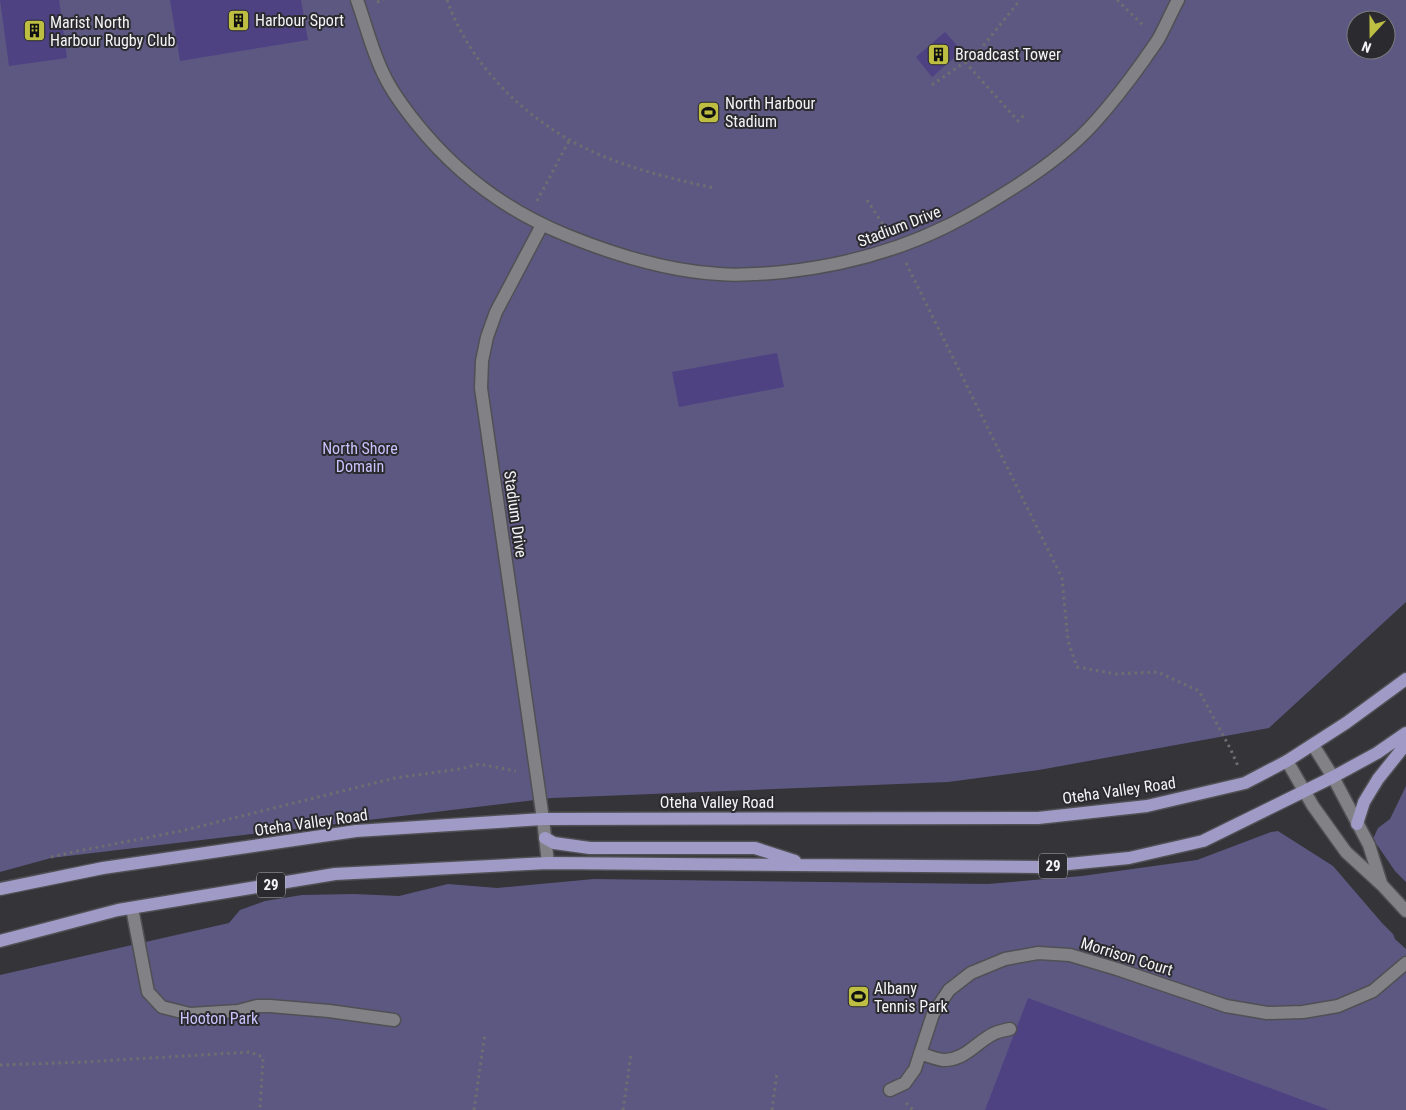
<svg xmlns="http://www.w3.org/2000/svg" width="1406" height="1110" viewBox="0 0 1406 1110" font-family="'Roboto Condensed',sans-serif">
<style>
.green{fill:#5d5882;fill-rule:evenodd}
.building{fill:#4e4283}
.lines{fill:none;stroke-linecap:round;stroke-linejoin:round}
.lane-casing{stroke:#505054;stroke-width:15}
.street-casing{stroke:#505054;stroke-width:15}
.primary-casing{stroke:#505054;stroke-width:15}
.path{stroke:#6e6e71;stroke-width:3;stroke-dasharray:2.5 4;stroke-linecap:butt}
.lane{stroke:#818186;stroke-width:12}
.street{stroke:#818186;stroke-width:12}
.primary{stroke:#9f9ac6;stroke-width:12}
.labels{text-anchor:middle;stroke-width:4;stroke-linejoin:round;paint-order:stroke}
.shield{fill:#2b2a2e;stroke:#b8b7bb;stroke-width:1}
.shield-label{font-size:15px;font-weight:bold;fill:#f4f4f7}
.poi-label{font-size:16px;fill:#f4f4f7;stroke:#2b2a2e;text-anchor:start}
.street-label{font-size:16px;fill:#f4f4f7;stroke:#2b2a2e}
.park-label{font-size:16px;fill:#c9c2fd;stroke:#2b2a2e}
</style>
<rect width="100%" height="100%" fill="#353438"/>
<path class="green" d="M0,0H1406V602L1269,728L1039,770L948,782L552,798L51,858L0,872ZM1356,20H1386V50H1356Z
M1406,786V882L1395,871L1373,839L1378,828L1390,819Z
M1278,831L1333,866L1382,923L1393,934L1395,939L1406,949V1110H0V975L229,923L240,910L265,901L302,895L354,894L399,896L448,884L497,888L594,879L988,884L1082,876L1197,860L1271,832Z"/>
<path class="building" d="M0,0H59L67,58L9,66Z
M170,0H301L308,40L180,61Z
M945,32L962,51L932,77L916,57Z
M777,353L784,387L679,407L672,372Z
M1028,998L1329,1110H985Z"/>
<g class="lines">
<defs>
<path id="lane" d="M357,0C366,25 372,51 384,75C392,92 404,108 416,123C456,173 507,211 566,235C615,255 667,271 719,274C740,276 762,274 783,272C839,266 894,252 945,227C968,216 991,202 1013,188C1043,169 1072,148 1095,122C1113,102 1129,81 1144,60C1149,52 1155,45 1159,38C1166,25 1171,13 1178,0
M542,225L496,312L487,337L482,361L481,388L543,819L548,863
M132,908L148,992L162,1007L190,1014L238,1011L257,1006H270L329,1011L394,1020
M920,1053C928,1056 935,1059 943,1060C965,1061 977,1041 995,1033C1000,1031 1005,1030 1010,1029
M890,1090L905,1083L915,1069L933,1014L949,990L971,973L1005,959L1038,953L1070,955L1117,969L1226,1006L1267,1013L1303,1012L1338,1006L1373,991L1406,963"/>
<path id="street" d="M1313,745L1333,777L1369,845L1381,883
M1287,761L1313,806L1346,852L1382,885L1406,911"/>
<path id="primary" d="M1357,824L1364,802L1378,779L1406,744
M545,838L554,843L590,848H755L795,861
M0,889L103,868L356,831L543,819L1038,818L1147,806L1245,783L1287,761L1346,723L1406,679
M0,941L118,910L335,874L548,863L1038,867L1129,858L1203,841L1333,777L1377,753L1406,733"/>
</defs>
<use href="#lane" class="lane-casing"/>
<use href="#street" class="street-casing"/>
<use href="#primary" class="primary-casing"/>
<path class="path" d="M447,0C472,71 535,129 605,157C640,171 677,180 714,188
M1117,0L1145,27
M377,2L384,0
M965,62L1018,121L1024,115
M932,85L965,62L979,51L1020,0
M867,200L888,232
M537,201L570,139
M906,263L1062,578L1068,641L1077,667L1116,674L1158,672L1199,691L1230,748L1238,766
M51,857L78,851L181,831L395,778L460,769L479,764L516,771
M0,1065L84,1062L250,1052L263,1057L260,1110
M906,1103L913,1110
M474,1110L485,1033
M623,1110L631,1054
M772,1110L777,1073"/>
<use href="#lane" class="lane"/>
<use href="#street" class="street"/>
<use href="#primary" class="primary"/>
</g>
<defs>
<symbol id="building-square" viewBox="-11 -11 22 22"><rect x="-9" y="-9" width="18" height="18" rx="4" fill="#bebf42" stroke="#2b2a2e"/><path d="M-4-6H4V6H1V3H-1V6H-4ZM-2.5-4.3h1.7v1.8h-1.7ZM.8-4.3h1.7v1.8H.8ZM-2.5-1h1.7V.8h-1.7ZM.8-1h1.7V.8H.8Z" fill="#111"/></symbol>
<symbol id="stadium-square" viewBox="-11 -11 22 22"><rect x="-9" y="-9" width="18" height="18" rx="4" fill="#bebf42" stroke="#2b2a2e"/><path d="M0-5a6.5 5 0 1 0 0 10a6.5 5 0 1 0 0-10ZM-3.5-1.8h7v3.6h-7Z" fill="#111"/></symbol>
</defs>
<g fill-rule="evenodd">
<use href="#building-square" x="226" y="8" width="25" height="25"/>
<use href="#building-square" x="22" y="18" width="25" height="25"/>
<use href="#building-square" x="926" y="42" width="25" height="25"/>
<use href="#stadium-square" x="696" y="100" width="25" height="25"/>
<use href="#stadium-square" x="846" y="984" width="25" height="25"/>
</g>
<g class="labels">
<g class="shield">
<rect x="1039" y="853.5" width="28" height="25" rx="4"/>
<rect x="257" y="872.5" width="28" height="25" rx="4"/>
</g>
<g class="shield-label">
<text x="1053" y="871">29</text>
<text x="271" y="890">29</text>
</g>
<g class="poi-label">
<text x="255" y="26">Harbour Sport</text>
<text x="50" y="28">Marist North<tspan x="50" dy="18">Harbour Rugby Club</tspan></text>
<text x="955" y="60">Broadcast Tower</text>
<text x="725" y="109">North Harbour<tspan x="725" dy="18">Stadium</tspan></text>
<text x="874" y="994">Albany<tspan x="874" dy="18">Tennis Park</tspan></text>
</g>
<g class="street-label">
<text transform="translate(899 226) rotate(-21)" y="6">Stadium Drive</text>
<text transform="translate(516 514) rotate(82)" y="6">Stadium Drive</text>
<text transform="translate(1119 790) rotate(-8)" y="6">Oteha Valley Road</text>
<text x="717" y="808">Oteha Valley Road</text>
<text transform="translate(311 822) rotate(-8)" y="6">Oteha Valley Road</text>
<text transform="translate(1127 956) rotate(17)" y="6">Morrison Court</text>
</g>
<g class="park-label">
<text x="360" y="454">North Shore<tspan x="360" dy="18">Domain</tspan></text>
<text x="219" y="1024">Hooton Park</text>
</g>
</g>
<g transform="translate(1371 35) rotate(201)"><circle r="24" fill="#2b2a2e" stroke="#7b7b7e"/>
<path d="M0-4L9 19L0 12L-9 19Z" fill="#bebf42"/>
<text y="-8" font-size="14" font-weight="bold" text-anchor="middle" fill="#f4f4f7">N</text>
</g>
</svg>
